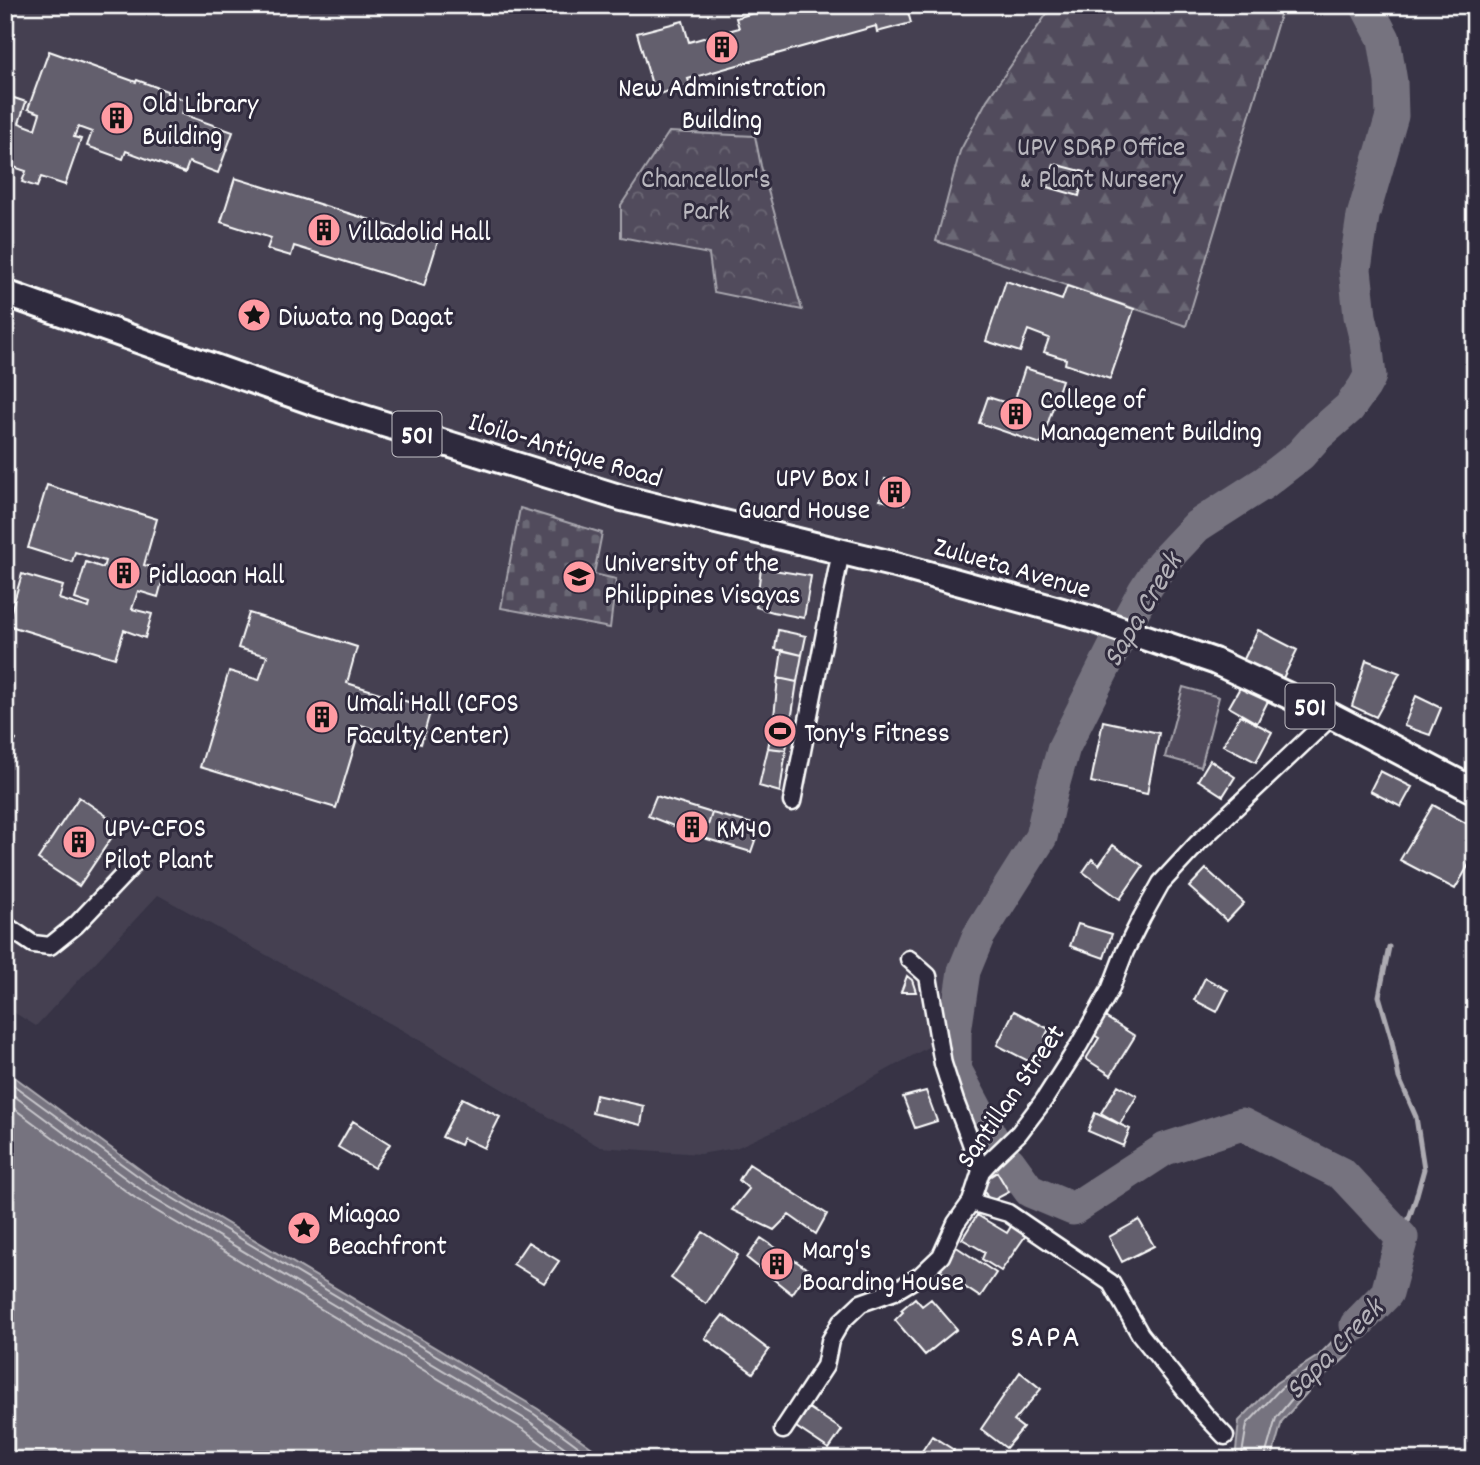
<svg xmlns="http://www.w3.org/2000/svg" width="1480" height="1465" viewBox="0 0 1480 1465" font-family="Dekko,sans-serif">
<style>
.built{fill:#444051}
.forest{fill:url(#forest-firs);stroke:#a8a6ae;stroke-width:2}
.cemetery{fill:url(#cemetery-stones);stroke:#a8a6ae;stroke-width:2}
.park{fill:url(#park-crowns);stroke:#a8a6ae;stroke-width:2}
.garden{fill:#514c5c;stroke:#a8a6ae;stroke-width:2}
.water{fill:#76737f;stroke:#adabb2;stroke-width:2}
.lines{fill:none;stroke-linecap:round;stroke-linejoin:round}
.shore{stroke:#c8c7cc;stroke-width:2}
.stream{stroke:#adabb2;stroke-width:5}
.river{stroke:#76737f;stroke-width:33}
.building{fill:#635f6d;stroke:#fff;stroke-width:2}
.minor-casing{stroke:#fff;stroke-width:21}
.primary-casing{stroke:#fff;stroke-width:30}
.minor{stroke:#2f2a3d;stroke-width:16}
.primary{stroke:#2f2a3d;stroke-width:24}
.labels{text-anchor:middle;stroke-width:6;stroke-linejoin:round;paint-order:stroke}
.shield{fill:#2f2a3d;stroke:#c1bfc5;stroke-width:2}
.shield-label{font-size:26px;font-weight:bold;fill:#fff}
.poi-label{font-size:28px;fill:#fff;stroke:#2f2a3d;text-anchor:start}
.park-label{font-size:28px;fill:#b9b7be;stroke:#2f2a3d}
.street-label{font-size:28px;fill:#fff;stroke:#2f2a3d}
.water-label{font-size:30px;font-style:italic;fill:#b4b2b9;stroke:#2f2a3d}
.quarter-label{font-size:32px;letter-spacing:2px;fill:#fff;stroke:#2f2a3d}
</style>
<defs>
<pattern id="forest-firs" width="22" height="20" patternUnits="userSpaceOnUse" patternTransform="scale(1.75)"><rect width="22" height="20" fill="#514c5c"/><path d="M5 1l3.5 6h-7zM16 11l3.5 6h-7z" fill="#6b6774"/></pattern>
<pattern id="cemetery-stones" width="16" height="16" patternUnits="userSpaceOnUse" patternTransform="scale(1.75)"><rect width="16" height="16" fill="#514c5c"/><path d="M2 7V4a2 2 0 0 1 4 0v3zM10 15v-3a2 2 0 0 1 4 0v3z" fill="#6b6774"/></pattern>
<pattern id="park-crowns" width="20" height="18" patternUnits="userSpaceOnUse" patternTransform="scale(1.75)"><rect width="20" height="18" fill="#514c5c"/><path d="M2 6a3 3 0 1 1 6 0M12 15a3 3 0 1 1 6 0" fill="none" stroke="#6b6774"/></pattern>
</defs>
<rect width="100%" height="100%" fill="#373345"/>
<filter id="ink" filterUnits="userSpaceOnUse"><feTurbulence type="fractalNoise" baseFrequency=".0143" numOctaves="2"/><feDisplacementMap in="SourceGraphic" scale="14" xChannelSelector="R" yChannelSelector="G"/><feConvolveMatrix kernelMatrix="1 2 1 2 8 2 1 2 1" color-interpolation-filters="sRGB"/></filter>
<g filter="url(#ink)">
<path class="built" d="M5,5H1366L1384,39L1391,82L1392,116L1363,216L1355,269L1360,316L1366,341L1370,376L1364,387L1349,408L1317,436L1300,455L1264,483L1197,526L1162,563L1144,591L1064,747L1051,793L1041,837L978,937L964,971L955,1032L799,1119L736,1148L700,1154L600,1147L402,1030L158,895L36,1026L5,1007Z"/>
<path class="forest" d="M1053,5H1283L1186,326L936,241L960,151L987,100Z"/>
<path class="cemetery" d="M520,508L602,533L594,574L616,579L610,628L501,608Z"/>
<path class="park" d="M669,132L755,136L761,166L802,310L714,292L709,254L621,237V205Z"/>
<path class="garden" d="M1183,687L1219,697L1201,767L1165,757Z"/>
<path class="water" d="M5,1070L153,1179L538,1409L609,1460H5Z
M1387,1293L1350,1354L1313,1386L1282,1421L1273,1454V1460H1235L1239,1421L1276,1383L1318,1356L1363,1310Z"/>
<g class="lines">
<path class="shore" d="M5,1079L149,1184L534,1414L597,1460
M5,1089L144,1192L530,1422L582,1460
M5,1102L138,1200L524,1430L564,1460
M1241,1460L1247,1424L1281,1388L1313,1367H1316L1318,1370V1373L1307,1381L1276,1418L1266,1453V1460"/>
<path class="stream" d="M1389,947L1379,996L1391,1037L1399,1078L1416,1117L1424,1169L1416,1198L1402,1238"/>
<path class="river" d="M994,1142L955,1069V1032L964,971L978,937L1041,837L1051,793L1064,747L1126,624L1144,591L1162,563L1197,526L1264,483L1300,455L1317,436L1349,408L1364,387L1370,376L1366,341L1360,316L1355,269L1363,216L1392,116L1391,82L1384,39L1366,5
M1009,1162L1030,1191L1073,1209L1165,1149L1242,1124L1342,1174L1402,1238L1387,1293L1356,1325"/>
</g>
<path class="building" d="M782,5H809V7L815,5H906L911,23L877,32L876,26L688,79L690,85L655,95L637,33L683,21L689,42L739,28L736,18Z
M49,51L136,82L137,80L167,91V93L187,101L182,114L233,132L218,173L189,162L185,173L126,151L123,159L87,146L92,132L78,127L74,137L81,139L65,185L41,177L37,187L22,182L26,171L5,164V95L26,102L19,123L35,129L40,113L28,109Z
M1054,164L1085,172L1079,196L1048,187Z
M235,178L438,241L424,286L294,246L291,256L267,249L271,238L221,222Z
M1006,281L1062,300L1067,286L1134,309L1110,379L1065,364L1066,359L1044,352L1049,338L1028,330L1020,352L986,341Z
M1025,368L1062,380L1041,444L979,423L988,397L1013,405Z
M885,479L909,485L904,505L880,500Z
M47,485L157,519L144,565L165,571L158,597L138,591L132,609L152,614L145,638L124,630L115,658L7,625L22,574L63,586L59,599L89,608L90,604L75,599L86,562L103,568L105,561L75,552L72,562L28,548Z
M761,568L811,576L804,618L773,612L756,607Z
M249,613L357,647L347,683L431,709L421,744L361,725L336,808L200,767L229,671L259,680L267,656L238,648Z
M778,630L806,636L802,655L775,649Z
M1258,630L1297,650L1282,680L1243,661Z
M782,650L802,655L797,682L778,678Z
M1366,660L1400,673L1376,717L1352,706Z
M778,678L797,682L791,721L774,717Z
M1242,684L1271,695L1257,723L1229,707Z
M1416,696L1441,708L1430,735L1404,726Z
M1240,715L1272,732L1256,762L1223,745Z
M774,717L791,721L786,750L768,748Z
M1103,721L1159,733L1147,794L1091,782Z
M5,732L16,740L5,755Z
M768,748L786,750L780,792L759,786Z
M1475,750V776L1465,771Z
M1210,760L1235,777L1223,796L1198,780Z
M1380,771L1412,787L1401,807L1370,791Z
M656,796L712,813L704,838L648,816Z
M79,797L120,825L79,886L38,859Z
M1433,805L1475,828V854L1455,889L1400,860Z
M712,813L760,826L751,852L704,838Z
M1113,845L1143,866L1120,899L1083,872L1092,859L1099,865Z
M1206,869L1244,903L1227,921L1189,887Z
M1078,924L1112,934L1104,958L1070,946Z
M907,976L912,980L916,992H901Z
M1205,978L1228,990L1217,1012L1194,1000Z
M1014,1011L1049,1029L1045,1037L1049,1039L1036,1065L997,1045Z
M1105,1017L1135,1036L1111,1075L1086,1059L1099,1038L1094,1035Z
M1118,1085L1137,1096L1120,1124L1101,1113Z
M926,1091L937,1121L915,1128L903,1097Z
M596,1095L644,1106L641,1125L592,1113Z
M462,1098L500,1117L484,1148L463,1138L460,1145L442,1137Z
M1095,1113L1130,1129L1123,1146L1088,1131Z
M353,1121L390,1144L374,1168L338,1147Z
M749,1164L827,1214L816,1234L789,1215L774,1230L732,1210L749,1189L739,1180Z
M997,1172L1009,1192L990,1202L980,1183Z
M977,1215L1007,1233L1013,1223L1026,1235L1001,1271L982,1259L985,1252L962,1239Z
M1139,1220L1154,1246L1122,1262L1109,1237Z
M703,1232L738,1255L706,1304L671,1278Z
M761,1238L809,1270L792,1294L747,1258Z
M528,1242L559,1261L544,1283L513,1264Z
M955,1246L996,1273L980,1297L939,1270Z
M915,1298L922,1306L931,1299L957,1329L925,1355L895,1320L903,1312L901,1310Z
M723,1315L769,1350L753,1373L705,1338Z
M1020,1372L1041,1389L1014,1421L1023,1428L1006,1448L981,1429Z
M809,1408L842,1430L829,1449L796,1427Z
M932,1436L954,1450L948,1460H916Z"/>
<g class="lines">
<defs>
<path id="minor" d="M792,802L841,551
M5,925L33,944L50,946L76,925L132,866
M909,959L928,976L943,1064L955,1101L970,1140L981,1171
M971,1202L1008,1213L1111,1283L1140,1334L1205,1415L1225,1436
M783,1430L825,1366L830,1341L841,1322L861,1303L895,1291L920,1276L941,1256L956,1223L971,1202L981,1171L992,1159L1019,1133L1044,1100L1079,1045L1110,990L1125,951L1142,917L1161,883L1198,843L1332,716"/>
<path id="primary" d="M5,293L313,402L622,498L892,564L1091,619L1214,661L1332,716L1475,791"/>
</defs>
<use href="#minor" class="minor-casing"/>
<use href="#primary" class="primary-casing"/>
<use href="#minor" class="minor"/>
<use href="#primary" class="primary"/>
</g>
</g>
<defs>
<symbol id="building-disc" viewBox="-11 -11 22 22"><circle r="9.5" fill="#ff9aa2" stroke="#2f2a3d"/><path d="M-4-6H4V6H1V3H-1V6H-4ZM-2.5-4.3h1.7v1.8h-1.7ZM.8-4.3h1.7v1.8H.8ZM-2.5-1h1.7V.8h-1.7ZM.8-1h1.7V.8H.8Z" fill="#111"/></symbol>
<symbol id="sight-disc" viewBox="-11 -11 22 22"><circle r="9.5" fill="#ff9aa2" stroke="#2f2a3d"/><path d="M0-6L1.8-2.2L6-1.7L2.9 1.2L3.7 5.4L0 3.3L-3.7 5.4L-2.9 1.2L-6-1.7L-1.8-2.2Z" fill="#111"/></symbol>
<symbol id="university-disc" viewBox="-11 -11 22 22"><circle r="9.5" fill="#ff9aa2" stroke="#2f2a3d"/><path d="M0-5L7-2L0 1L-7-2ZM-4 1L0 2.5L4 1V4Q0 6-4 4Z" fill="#111"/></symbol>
<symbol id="stadium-disc" viewBox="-11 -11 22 22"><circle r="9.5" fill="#ff9aa2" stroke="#2f2a3d"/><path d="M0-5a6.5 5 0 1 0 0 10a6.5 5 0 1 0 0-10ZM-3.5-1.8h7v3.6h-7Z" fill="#111"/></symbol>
</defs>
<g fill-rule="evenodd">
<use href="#building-disc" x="703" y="28" width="38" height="38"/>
<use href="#building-disc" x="98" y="99" width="38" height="38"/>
<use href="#building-disc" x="305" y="211" width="38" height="38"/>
<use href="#sight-disc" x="235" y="296" width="38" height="38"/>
<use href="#building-disc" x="997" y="395" width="38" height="38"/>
<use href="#building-disc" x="876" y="473" width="38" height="38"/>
<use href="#building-disc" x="105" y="554" width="38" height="38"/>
<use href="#university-disc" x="560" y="558" width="38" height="38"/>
<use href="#building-disc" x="303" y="698" width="38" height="38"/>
<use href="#stadium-disc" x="761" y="712" width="38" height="38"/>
<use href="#building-disc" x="673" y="808" width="38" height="38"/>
<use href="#building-disc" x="60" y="823" width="38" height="38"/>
<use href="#sight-disc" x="285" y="1209" width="38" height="38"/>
<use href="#building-disc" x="758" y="1245" width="38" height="38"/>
</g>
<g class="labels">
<g class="shield">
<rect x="392.5" y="411.5" width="49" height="45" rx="5"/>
<rect x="1285.5" y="683.5" width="49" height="45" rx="5"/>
</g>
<g class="shield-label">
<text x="417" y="443">501</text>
<text x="1310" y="715">501</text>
</g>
<g class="poi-label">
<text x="722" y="96" text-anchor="middle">New Administration<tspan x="722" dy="32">Building</tspan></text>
<text x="142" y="112">Old Library<tspan x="142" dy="32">Building</tspan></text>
<text x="348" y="240">Villadolid Hall</text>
<text x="278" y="325">Diwata ng Dagat</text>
<text x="1040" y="408">College of<tspan x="1040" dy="32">Management Building</tspan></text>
<text x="870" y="486" text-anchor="end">UPV Box 1<tspan x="870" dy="32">Guard House</tspan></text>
<text x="604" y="571">University of the<tspan x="604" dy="32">Philippines Visayas</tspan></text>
<text x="148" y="583">Pidlaoan Hall</text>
<text x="346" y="711">Umali Hall (CFOS<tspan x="346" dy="32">Faculty Center)</tspan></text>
<text x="804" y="741">Tony's Fitness</text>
<text x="104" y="836">UPV-CFOS<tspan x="104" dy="32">Pilot Plant</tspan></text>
<text x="716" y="837">KM40</text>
<text x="328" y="1222">Miagao<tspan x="328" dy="32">Beachfront</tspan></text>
<text x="802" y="1258">Marg's<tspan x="802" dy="32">Boarding House</tspan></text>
</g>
<g class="park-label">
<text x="1101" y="155">UPV SDRP Office<tspan x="1101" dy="32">&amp; Plant Nursery</tspan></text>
<text x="706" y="187">Chancellor's<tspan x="706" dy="32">Park</tspan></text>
</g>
<g class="street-label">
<text transform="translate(566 448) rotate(17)" y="10">Iloilo-Antique Road</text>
<text transform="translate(1013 566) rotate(16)" y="10">Zulueta Avenue</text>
<text transform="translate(1009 1095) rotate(-55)" y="10">Santillan Street</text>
</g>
<g class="water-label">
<text transform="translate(1141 609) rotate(-59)" y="10">Sapa Creek</text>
<text transform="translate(1333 1348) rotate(-46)" y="10">Sapa Creek</text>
</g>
<g class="quarter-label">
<text x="1046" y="1346">SAPA</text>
</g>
</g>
<rect width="1480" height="1465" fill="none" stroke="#2f2a3d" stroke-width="28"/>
<rect x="14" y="14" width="1452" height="1437" fill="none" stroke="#fff" stroke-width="2.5" filter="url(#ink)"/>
</svg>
